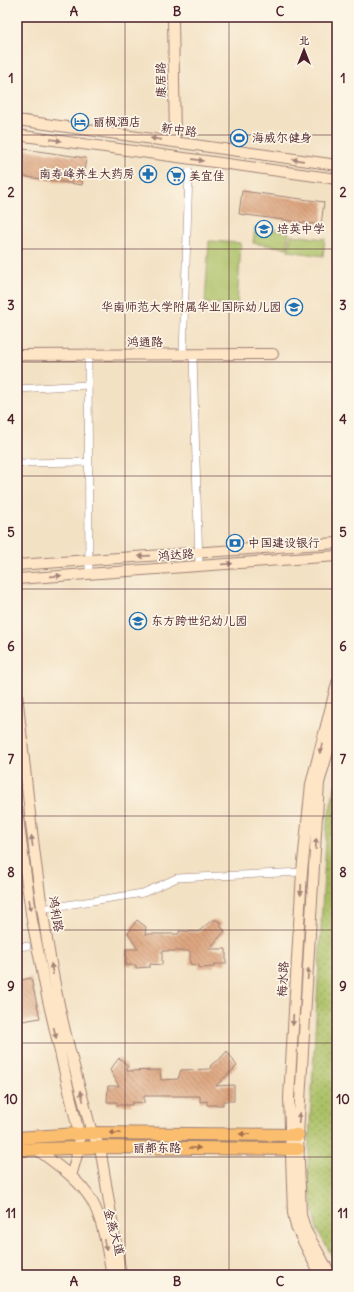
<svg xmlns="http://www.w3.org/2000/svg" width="354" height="1292" viewBox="0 0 354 1292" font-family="Delius,'LXGW WenKai TC',sans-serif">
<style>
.park{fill:url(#park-dots);stroke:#7a7048}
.garden{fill:#aac065;stroke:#7a7048}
.building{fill:url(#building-back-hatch)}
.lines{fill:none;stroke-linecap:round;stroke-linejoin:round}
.street-casing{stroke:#9e8077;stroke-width:8}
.secondary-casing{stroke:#9e8077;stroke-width:12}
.primary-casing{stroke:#9e8077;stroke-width:14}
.street{stroke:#fff;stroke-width:7}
.secondary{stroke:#fde5c5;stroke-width:10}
.primary{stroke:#fbbe6e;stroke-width:12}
.oneway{fill:#a48278}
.oneway2{fill:#a26e4c}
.grid{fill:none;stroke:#4a1f2b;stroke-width:1;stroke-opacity:0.55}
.labels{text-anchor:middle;stroke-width:3.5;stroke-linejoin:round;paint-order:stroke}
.street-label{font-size:12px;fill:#4a1f2b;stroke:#fcf5e5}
.poi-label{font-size:12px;fill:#4a1f2b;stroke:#fcf5e5;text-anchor:start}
.neatline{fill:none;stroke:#4a1f2b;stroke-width:1.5}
.grid-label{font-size:13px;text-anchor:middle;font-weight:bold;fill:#4a1f2b}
</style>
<defs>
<pattern id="park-dots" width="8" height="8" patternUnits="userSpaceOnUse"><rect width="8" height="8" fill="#aac065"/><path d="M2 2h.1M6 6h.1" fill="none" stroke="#8c9b53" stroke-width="1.8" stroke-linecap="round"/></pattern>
<pattern id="building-back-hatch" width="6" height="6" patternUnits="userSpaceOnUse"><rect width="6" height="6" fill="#dda680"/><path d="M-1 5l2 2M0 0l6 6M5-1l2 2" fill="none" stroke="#b58769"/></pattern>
</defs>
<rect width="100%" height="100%" fill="#fcf5e5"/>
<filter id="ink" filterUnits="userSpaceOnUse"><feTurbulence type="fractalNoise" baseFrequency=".025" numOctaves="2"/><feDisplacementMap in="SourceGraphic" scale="8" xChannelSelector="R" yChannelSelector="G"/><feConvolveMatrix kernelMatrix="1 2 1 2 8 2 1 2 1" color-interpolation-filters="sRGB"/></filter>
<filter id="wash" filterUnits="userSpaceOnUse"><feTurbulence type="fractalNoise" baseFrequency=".012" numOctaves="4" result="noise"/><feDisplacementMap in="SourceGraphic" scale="16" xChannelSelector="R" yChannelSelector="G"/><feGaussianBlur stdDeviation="0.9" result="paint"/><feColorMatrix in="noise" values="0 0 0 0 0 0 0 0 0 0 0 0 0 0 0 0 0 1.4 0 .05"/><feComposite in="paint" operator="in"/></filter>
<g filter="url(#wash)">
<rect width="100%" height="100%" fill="#f3e1c3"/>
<path class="park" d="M337,780V1264L317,1230L307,1178L327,820Z"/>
<path class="garden" d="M255,227L289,232L287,248L253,243Z
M291,235L325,239L323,256L288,251Z
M209,241L241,243L237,305L205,303Z"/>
<g id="blocks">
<path class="building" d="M24,149L86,158L82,185L20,176Z
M242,191L324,202L321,225L239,214Z
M137,920L146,927L145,934H179V931L198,932L212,920H216L222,923L220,926L225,931L209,949H226V964H214V967L199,968V965L190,964V951H162V965L150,964V967L136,968V965H126V949H138L128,933L131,930V928Z
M31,978L40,1018L17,1022V981Z
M227,1051L237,1066L216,1086L234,1085V1101H223V1105H207V1101L200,1102V1096H144V1103L132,1102V1105H117V1102H107L108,1086H119L110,1070L119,1058L127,1065V1071L160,1070L161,1080L178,1079L181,1070L210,1069L211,1065L216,1061H218Z"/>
</g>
</g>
<g filter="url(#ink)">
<use href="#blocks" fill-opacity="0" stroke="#9e8077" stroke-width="1"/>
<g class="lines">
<defs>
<path id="street" d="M183,355L189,172
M193,355L199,566
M88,356L89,574
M17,389L88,385
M17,463L89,462
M41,909L143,893L177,878L302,872
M17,947L27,946"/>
<path id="secondary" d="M173,17L175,142
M17,120L337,165
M17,135L337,179
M17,355L273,354
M17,565L337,543
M17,579L337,556
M17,694C28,795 37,895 57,995C66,1041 80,1087 92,1133L100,1147L121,1275
M17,811L32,920L47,996L79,1134V1148L71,1176
M36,1149C56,1164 79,1179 92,1201C104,1223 107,1251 112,1275
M320,1275L296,1227L293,1213L289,1098L302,872L311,784L337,683
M331,1275L306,1231L301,1215L298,1135L319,783L337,720"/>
<path id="primary" d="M17,1138L92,1133L298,1135
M17,1150L100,1147L298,1149"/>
</defs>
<use href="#street" class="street-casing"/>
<use href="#secondary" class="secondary-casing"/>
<use href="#primary" class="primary-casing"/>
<use href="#street" class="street"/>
<use href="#secondary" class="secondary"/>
<use href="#primary" class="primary"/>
</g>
<defs><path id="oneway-solid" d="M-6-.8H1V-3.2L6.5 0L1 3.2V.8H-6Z"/></defs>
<g class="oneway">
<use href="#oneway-solid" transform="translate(156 139) rotate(-172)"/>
<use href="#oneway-solid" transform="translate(56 140) rotate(8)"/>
<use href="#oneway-solid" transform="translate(198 160) rotate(8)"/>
<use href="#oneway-solid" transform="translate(298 160) rotate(-172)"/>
<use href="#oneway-solid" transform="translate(144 556) rotate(176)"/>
<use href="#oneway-solid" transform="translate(227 564) rotate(-4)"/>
<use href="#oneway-solid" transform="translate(56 576) rotate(-4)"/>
<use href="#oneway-solid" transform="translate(321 748) rotate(104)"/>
<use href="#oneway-solid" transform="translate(32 841) rotate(-97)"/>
<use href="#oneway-solid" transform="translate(316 844) rotate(-86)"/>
<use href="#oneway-solid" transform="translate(301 890) rotate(93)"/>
<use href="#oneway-solid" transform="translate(30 905) rotate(82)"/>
<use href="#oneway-solid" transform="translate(52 969) rotate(-100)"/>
<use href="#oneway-solid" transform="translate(308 974) rotate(-86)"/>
<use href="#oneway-solid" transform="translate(293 1020) rotate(93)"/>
<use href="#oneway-solid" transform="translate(55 1033) rotate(77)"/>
<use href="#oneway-solid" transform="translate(82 1096) rotate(-104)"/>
<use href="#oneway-solid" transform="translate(299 1118) rotate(-86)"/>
<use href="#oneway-solid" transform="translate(105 1245) rotate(78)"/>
</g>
<g class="oneway2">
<use href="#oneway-solid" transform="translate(115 1133) rotate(180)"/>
<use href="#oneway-solid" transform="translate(245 1134) rotate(-179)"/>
<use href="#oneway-solid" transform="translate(195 1148)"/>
</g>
</g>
<path class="grid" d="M125,17V1275M229,17V1275M17,135H337M17,249H337M17,362H337M17,476H337M17,589H337M17,703H337M17,816H337M17,930H337M17,1043H337M17,1157H337"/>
<defs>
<symbol id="hotel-ring" viewBox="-11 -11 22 22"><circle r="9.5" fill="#fcf5e5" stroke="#1f6fb2" stroke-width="1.5"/><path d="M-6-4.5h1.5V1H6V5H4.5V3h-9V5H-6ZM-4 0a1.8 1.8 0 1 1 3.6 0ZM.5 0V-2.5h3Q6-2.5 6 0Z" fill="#1f6fb2"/></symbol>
<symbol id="stadium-ring" viewBox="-11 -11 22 22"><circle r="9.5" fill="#fcf5e5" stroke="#1f6fb2" stroke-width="1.5"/><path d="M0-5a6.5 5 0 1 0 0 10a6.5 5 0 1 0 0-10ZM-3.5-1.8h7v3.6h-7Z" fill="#1f6fb2"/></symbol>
<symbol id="pharmacy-ring" viewBox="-11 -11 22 22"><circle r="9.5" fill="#fcf5e5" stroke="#1f6fb2" stroke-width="1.5"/><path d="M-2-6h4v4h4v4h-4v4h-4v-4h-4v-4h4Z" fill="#1f6fb2"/></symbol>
<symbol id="supermarket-ring" viewBox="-11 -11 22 22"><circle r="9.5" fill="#fcf5e5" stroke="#1f6fb2" stroke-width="1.5"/><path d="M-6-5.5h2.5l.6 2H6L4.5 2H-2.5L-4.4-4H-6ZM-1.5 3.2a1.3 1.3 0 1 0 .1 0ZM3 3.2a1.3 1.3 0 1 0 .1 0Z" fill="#1f6fb2"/></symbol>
<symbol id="school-ring" viewBox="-11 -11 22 22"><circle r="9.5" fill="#fcf5e5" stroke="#1f6fb2" stroke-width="1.5"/><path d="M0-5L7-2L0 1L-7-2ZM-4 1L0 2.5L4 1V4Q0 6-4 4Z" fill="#1f6fb2"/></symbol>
<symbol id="bank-ring" viewBox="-11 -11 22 22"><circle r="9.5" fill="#fcf5e5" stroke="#1f6fb2" stroke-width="1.5"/><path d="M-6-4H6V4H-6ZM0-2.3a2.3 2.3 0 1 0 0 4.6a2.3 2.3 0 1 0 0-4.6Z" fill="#1f6fb2"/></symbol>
</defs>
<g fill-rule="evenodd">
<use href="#hotel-ring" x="70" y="112" width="20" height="20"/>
<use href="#stadium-ring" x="229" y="128" width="20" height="20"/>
<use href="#pharmacy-ring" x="138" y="164" width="20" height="20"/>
<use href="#supermarket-ring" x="166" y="166" width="20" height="20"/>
<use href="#school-ring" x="254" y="219" width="20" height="20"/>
<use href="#school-ring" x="284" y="297" width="20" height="20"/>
<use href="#bank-ring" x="225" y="533" width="20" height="20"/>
<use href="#school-ring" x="128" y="611" width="20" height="20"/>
</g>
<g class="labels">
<g class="street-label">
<text transform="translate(161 80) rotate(-91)" y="4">康居路</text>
<text transform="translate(179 130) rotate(8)" y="4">新中路</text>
<text x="145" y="346">鸿通路</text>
<text transform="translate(176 555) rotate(-4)" y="4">鸿达路</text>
<text transform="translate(56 914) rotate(81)" y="4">鸿利路</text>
<text transform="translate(283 979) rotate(-87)" y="4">梅水路</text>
<text x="157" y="1152">丽都东路</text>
<text transform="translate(114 1232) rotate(75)" y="4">金燕大道</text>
</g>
<g class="poi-label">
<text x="93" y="126">丽枫酒店</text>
<text x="252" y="142">海威尔健身</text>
<text x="135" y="178" text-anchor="end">南寿峰养生大药房</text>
<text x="189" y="180">美宜佳</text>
<text x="277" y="233">培英中学</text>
<text x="281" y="311" text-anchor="end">华南师范大学附属华业国际幼儿园</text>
<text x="248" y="547">中国建设银行</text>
<text x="151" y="625">东方跨世纪幼儿园</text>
</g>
</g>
<rect width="354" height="1292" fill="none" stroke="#fcf5e5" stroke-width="44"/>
<g transform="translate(304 50)" stroke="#fcf5e5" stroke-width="3" paint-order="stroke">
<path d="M0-3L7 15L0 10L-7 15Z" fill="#4a1f2b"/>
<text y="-6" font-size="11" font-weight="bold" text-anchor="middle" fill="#4a1f2b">北</text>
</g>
<rect x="22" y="22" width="310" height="1248" class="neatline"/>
<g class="grid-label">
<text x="74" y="16">A</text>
<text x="177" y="16">B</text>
<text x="280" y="16">C</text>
<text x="11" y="83">1</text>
<text x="343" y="83">1</text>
<text x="11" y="197">2</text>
<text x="343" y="197">2</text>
<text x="11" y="310">3</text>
<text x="343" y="310">3</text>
<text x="11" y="424">4</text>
<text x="343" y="424">4</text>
<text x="11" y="537">5</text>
<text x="343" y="537">5</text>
<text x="11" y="651">6</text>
<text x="343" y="651">6</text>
<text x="11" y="764">7</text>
<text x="343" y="764">7</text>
<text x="11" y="877">8</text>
<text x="343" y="877">8</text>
<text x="11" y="991">9</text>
<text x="343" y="991">9</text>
<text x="11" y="1104">10</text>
<text x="343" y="1104">10</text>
<text x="11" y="1218">11</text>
<text x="343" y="1218">11</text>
<text x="74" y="1286">A</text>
<text x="177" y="1286">B</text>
<text x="280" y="1286">C</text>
</g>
</svg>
